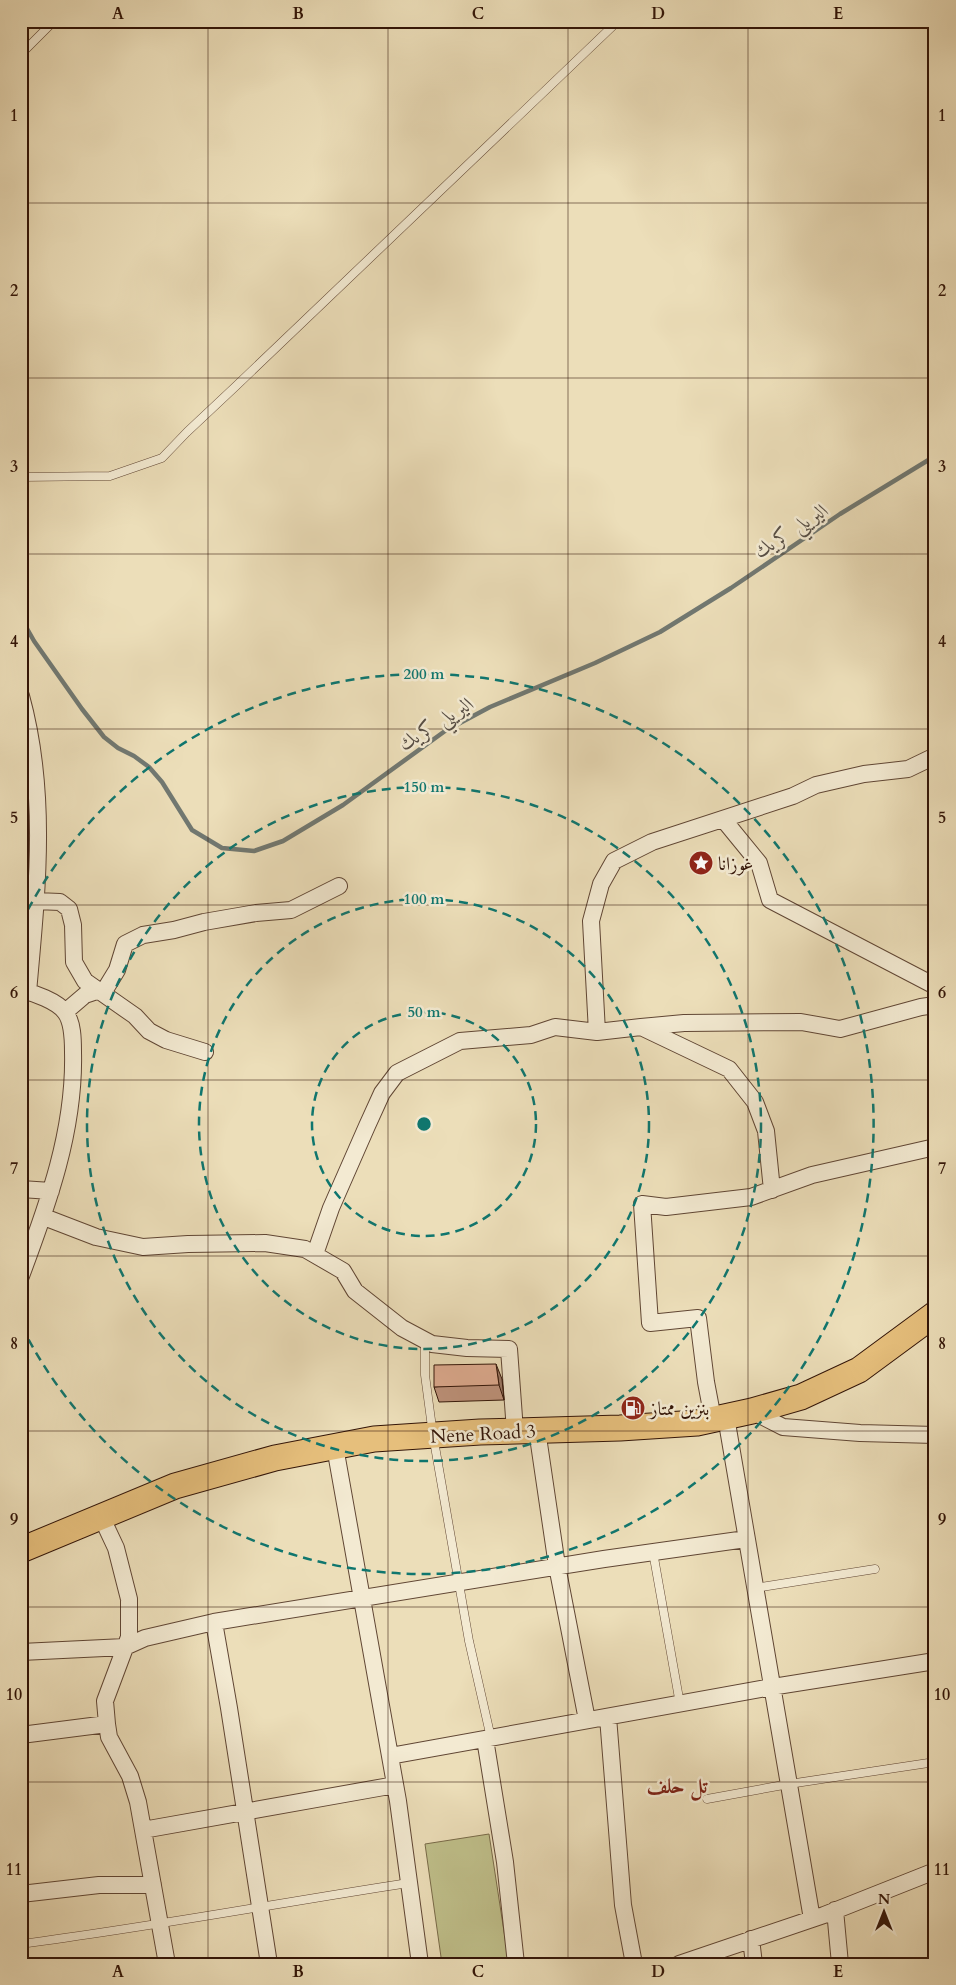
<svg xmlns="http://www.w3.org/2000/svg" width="956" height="1985" viewBox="0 0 956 1985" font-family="Cardo,Amiri,serif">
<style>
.green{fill:#bfbf8a;stroke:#786a48}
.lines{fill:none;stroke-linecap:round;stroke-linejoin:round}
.stream{stroke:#717871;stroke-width:4.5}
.service-casing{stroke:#604634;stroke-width:9}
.minor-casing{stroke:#604634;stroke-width:18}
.primary-casing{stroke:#321407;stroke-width:27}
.service{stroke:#f3ead2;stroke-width:8}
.minor{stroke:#f3ead2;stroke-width:16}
.primary{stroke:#e6bf7c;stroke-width:25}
.wall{fill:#bf937c;stroke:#321407}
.shaded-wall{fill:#9b7865;stroke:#321407}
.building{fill:#deab90;stroke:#321407}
.grid{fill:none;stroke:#321407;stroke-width:1;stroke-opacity:0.55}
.ring{fill:none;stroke:#0f766e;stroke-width:2.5;stroke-dasharray:9 6}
.labels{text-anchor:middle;stroke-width:5;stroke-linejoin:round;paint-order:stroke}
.poi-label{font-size:19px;fill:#321407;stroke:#f3ead2;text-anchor:start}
.street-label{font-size:19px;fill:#321407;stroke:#f3ead2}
.water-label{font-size:20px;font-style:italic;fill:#574e45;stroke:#f3ead2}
.quarter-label{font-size:21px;font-weight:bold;fill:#7a1f14;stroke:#f3ead2}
.centre{fill:#0f766e;stroke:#f3ead2;stroke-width:2.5}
.ring-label{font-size:15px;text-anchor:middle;font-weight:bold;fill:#0f766e;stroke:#f3ead2;stroke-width:5;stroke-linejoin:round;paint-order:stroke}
.neatline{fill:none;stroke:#321407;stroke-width:2}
.grid-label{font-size:16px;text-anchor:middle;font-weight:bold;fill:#321407}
</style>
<rect width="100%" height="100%" fill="#ecdeb9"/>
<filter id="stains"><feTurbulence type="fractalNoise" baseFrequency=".004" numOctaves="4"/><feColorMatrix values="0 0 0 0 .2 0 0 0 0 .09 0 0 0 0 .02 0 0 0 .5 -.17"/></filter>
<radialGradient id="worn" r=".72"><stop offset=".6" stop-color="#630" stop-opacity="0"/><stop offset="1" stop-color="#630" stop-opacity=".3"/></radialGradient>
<path class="green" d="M489,1834L509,1964H442L425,1844Z"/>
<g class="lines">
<path class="stream" d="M21,405C26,415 27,425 21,434
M21,618L34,641L82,709L104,737L118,748L134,756L149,767L162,782L192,830L222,848L254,851L283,841L343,805L445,731L490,707L595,663L660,632L731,588L840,514L935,456"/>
<defs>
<path id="service" d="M21,54L54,21
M21,477L110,476L162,458L187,432L236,386L618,21
M425,1341V1375L433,1435L469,1641L491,1738
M653,1552L680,1704
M755,1588L875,1569
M707,1799L789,1784L935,1762
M21,1944C151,1927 279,1903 408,1883"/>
<path id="minor" d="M21,696C48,794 37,892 28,992
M723,819L759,863L770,900L935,986
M36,901L60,902L69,909L73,925L74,962L85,981L135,1016L149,1031L166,1040L205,1052
M21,990C34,993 57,1001 65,1012C73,1022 73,1040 73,1052C75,1130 48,1204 21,1276
M65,1012L85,995L106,988L117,970L125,944L143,935L174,930L204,922L256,913L291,910L339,886
M641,1027L684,1023L801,1022L840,1029L921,1007L935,1005
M597,1032L641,1027L729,1069L755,1102L766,1131L772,1190
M21,1189L51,1191
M44,1217L96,1237L143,1247L188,1244L265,1243L305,1249L343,1271L355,1291L402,1328L432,1344L467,1348L509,1349L515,1431
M315,1254L331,1208L367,1126L382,1093L397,1073L460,1041L531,1035L555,1027L597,1032L591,921L601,884L614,861L652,842L793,796L816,785L864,774L908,769L935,756
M752,1411L783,1427L860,1433L935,1435
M726,1417L812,1919
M713,1419L706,1382L698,1318L650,1323L642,1204L666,1207L751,1197L812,1175L935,1147
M537,1430L557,1566L587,1720
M335,1447L398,1801L420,1964
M101,1516L116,1548L129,1599V1637L105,1701L107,1724L109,1737L130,1776L138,1802L167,1964
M214,1622L229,1708L269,1964
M21,1652L125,1647L145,1638L214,1622L604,1559L746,1539
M608,1717L623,1905L634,1964
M21,1735L107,1724
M485,1739L505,1862L516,1964
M390,1756L772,1687L935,1661
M143,1830L395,1785
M21,1894L99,1885H153
M835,1910L840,1964
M751,1939L754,1964
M679,1964L824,1915L935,1871"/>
<path id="primary" d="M21,1550L175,1486L275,1458L374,1439L480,1432L620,1428L697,1423L752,1411L801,1397L859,1370L935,1314"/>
</defs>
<use href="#service" class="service-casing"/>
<use href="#minor" class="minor-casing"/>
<use href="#primary" class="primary-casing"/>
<use href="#service" class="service"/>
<use href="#minor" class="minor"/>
<use href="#primary" class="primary"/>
</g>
<path class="wall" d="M502,1379L504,1400L439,1402L434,1387Z"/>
<path class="shaded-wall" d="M496,1364L502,1379L504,1400L499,1385Z"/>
<path class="building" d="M496,1364L499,1385L434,1387V1365Z"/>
<path class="grid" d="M208,21V1964M388,21V1964M568,21V1964M748,21V1964M21,203H935M21,378H935M21,554H935M21,729H935M21,905H935M21,1080H935M21,1256H935M21,1431H935M21,1607H935M21,1782H935"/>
<g class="ring">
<circle cx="424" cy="1124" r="112"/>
<circle cx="424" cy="1124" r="225"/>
<circle cx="424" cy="1124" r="337"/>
<path d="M21 923A450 450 0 1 1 21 1325"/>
</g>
<defs>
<symbol id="sight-disc" viewBox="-11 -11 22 22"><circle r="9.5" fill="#8f2418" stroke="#f3ead2"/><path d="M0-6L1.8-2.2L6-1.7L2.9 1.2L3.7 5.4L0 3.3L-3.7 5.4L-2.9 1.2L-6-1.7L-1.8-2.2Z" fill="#fff"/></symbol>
<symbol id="fuel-disc" viewBox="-11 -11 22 22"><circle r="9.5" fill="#8f2418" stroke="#f3ead2"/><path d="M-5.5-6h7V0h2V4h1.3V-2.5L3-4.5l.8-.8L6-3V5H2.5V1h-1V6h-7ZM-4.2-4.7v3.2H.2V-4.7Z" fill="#fff"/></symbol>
</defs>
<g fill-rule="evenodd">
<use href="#sight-disc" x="687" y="849" width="28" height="28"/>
<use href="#fuel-disc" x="619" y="1394" width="28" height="28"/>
</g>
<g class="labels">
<g class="poi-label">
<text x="718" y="870">غوزانا</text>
<text x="650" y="1415">بنزين ممتاز</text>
</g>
<g class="street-label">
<text transform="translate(483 1433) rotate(-3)" y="7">Nene Road 3</text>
</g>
<g class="water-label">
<text transform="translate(791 530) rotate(-33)" y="7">اليريلي كريك</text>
<text transform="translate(436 723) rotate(-32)" y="7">اليريلي كريك</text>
</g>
<g class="quarter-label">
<text x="677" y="1793">تل حلف</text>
</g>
</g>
<circle cx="424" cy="1124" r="8" class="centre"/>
<g class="ring-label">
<text x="424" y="679">200 m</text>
<text x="424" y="792">150 m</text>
<text x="424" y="904">100 m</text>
<text x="424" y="1017">50 m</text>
</g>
<rect width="956" height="1985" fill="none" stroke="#ecdeb9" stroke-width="55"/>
<g transform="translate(884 1912)" stroke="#f3ead2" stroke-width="4" paint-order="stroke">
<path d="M0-4L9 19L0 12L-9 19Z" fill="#321407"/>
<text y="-8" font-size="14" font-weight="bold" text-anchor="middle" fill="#321407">N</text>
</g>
<rect x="28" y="28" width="900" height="1930" class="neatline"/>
<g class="grid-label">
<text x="118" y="19">A</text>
<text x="298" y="19">B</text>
<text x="478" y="19">C</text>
<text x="658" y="19">D</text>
<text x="838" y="19">E</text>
<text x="14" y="121">1</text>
<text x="942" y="121">1</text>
<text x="14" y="296">2</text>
<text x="942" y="296">2</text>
<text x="14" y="472">3</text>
<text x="942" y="472">3</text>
<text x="14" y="647">4</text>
<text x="942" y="647">4</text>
<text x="14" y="823">5</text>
<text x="942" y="823">5</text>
<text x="14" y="998">6</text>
<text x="942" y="998">6</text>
<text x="14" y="1174">7</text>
<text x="942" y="1174">7</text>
<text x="14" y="1349">8</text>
<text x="942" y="1349">8</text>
<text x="14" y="1525">9</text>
<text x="942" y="1525">9</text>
<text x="14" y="1700">10</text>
<text x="942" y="1700">10</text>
<text x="14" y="1875">11</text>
<text x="942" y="1875">11</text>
<text x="118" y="1977">A</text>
<text x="298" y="1977">B</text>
<text x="478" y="1977">C</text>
<text x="658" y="1977">D</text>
<text x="838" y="1977">E</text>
</g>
<rect width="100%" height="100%" filter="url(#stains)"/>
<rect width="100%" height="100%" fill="url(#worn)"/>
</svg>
